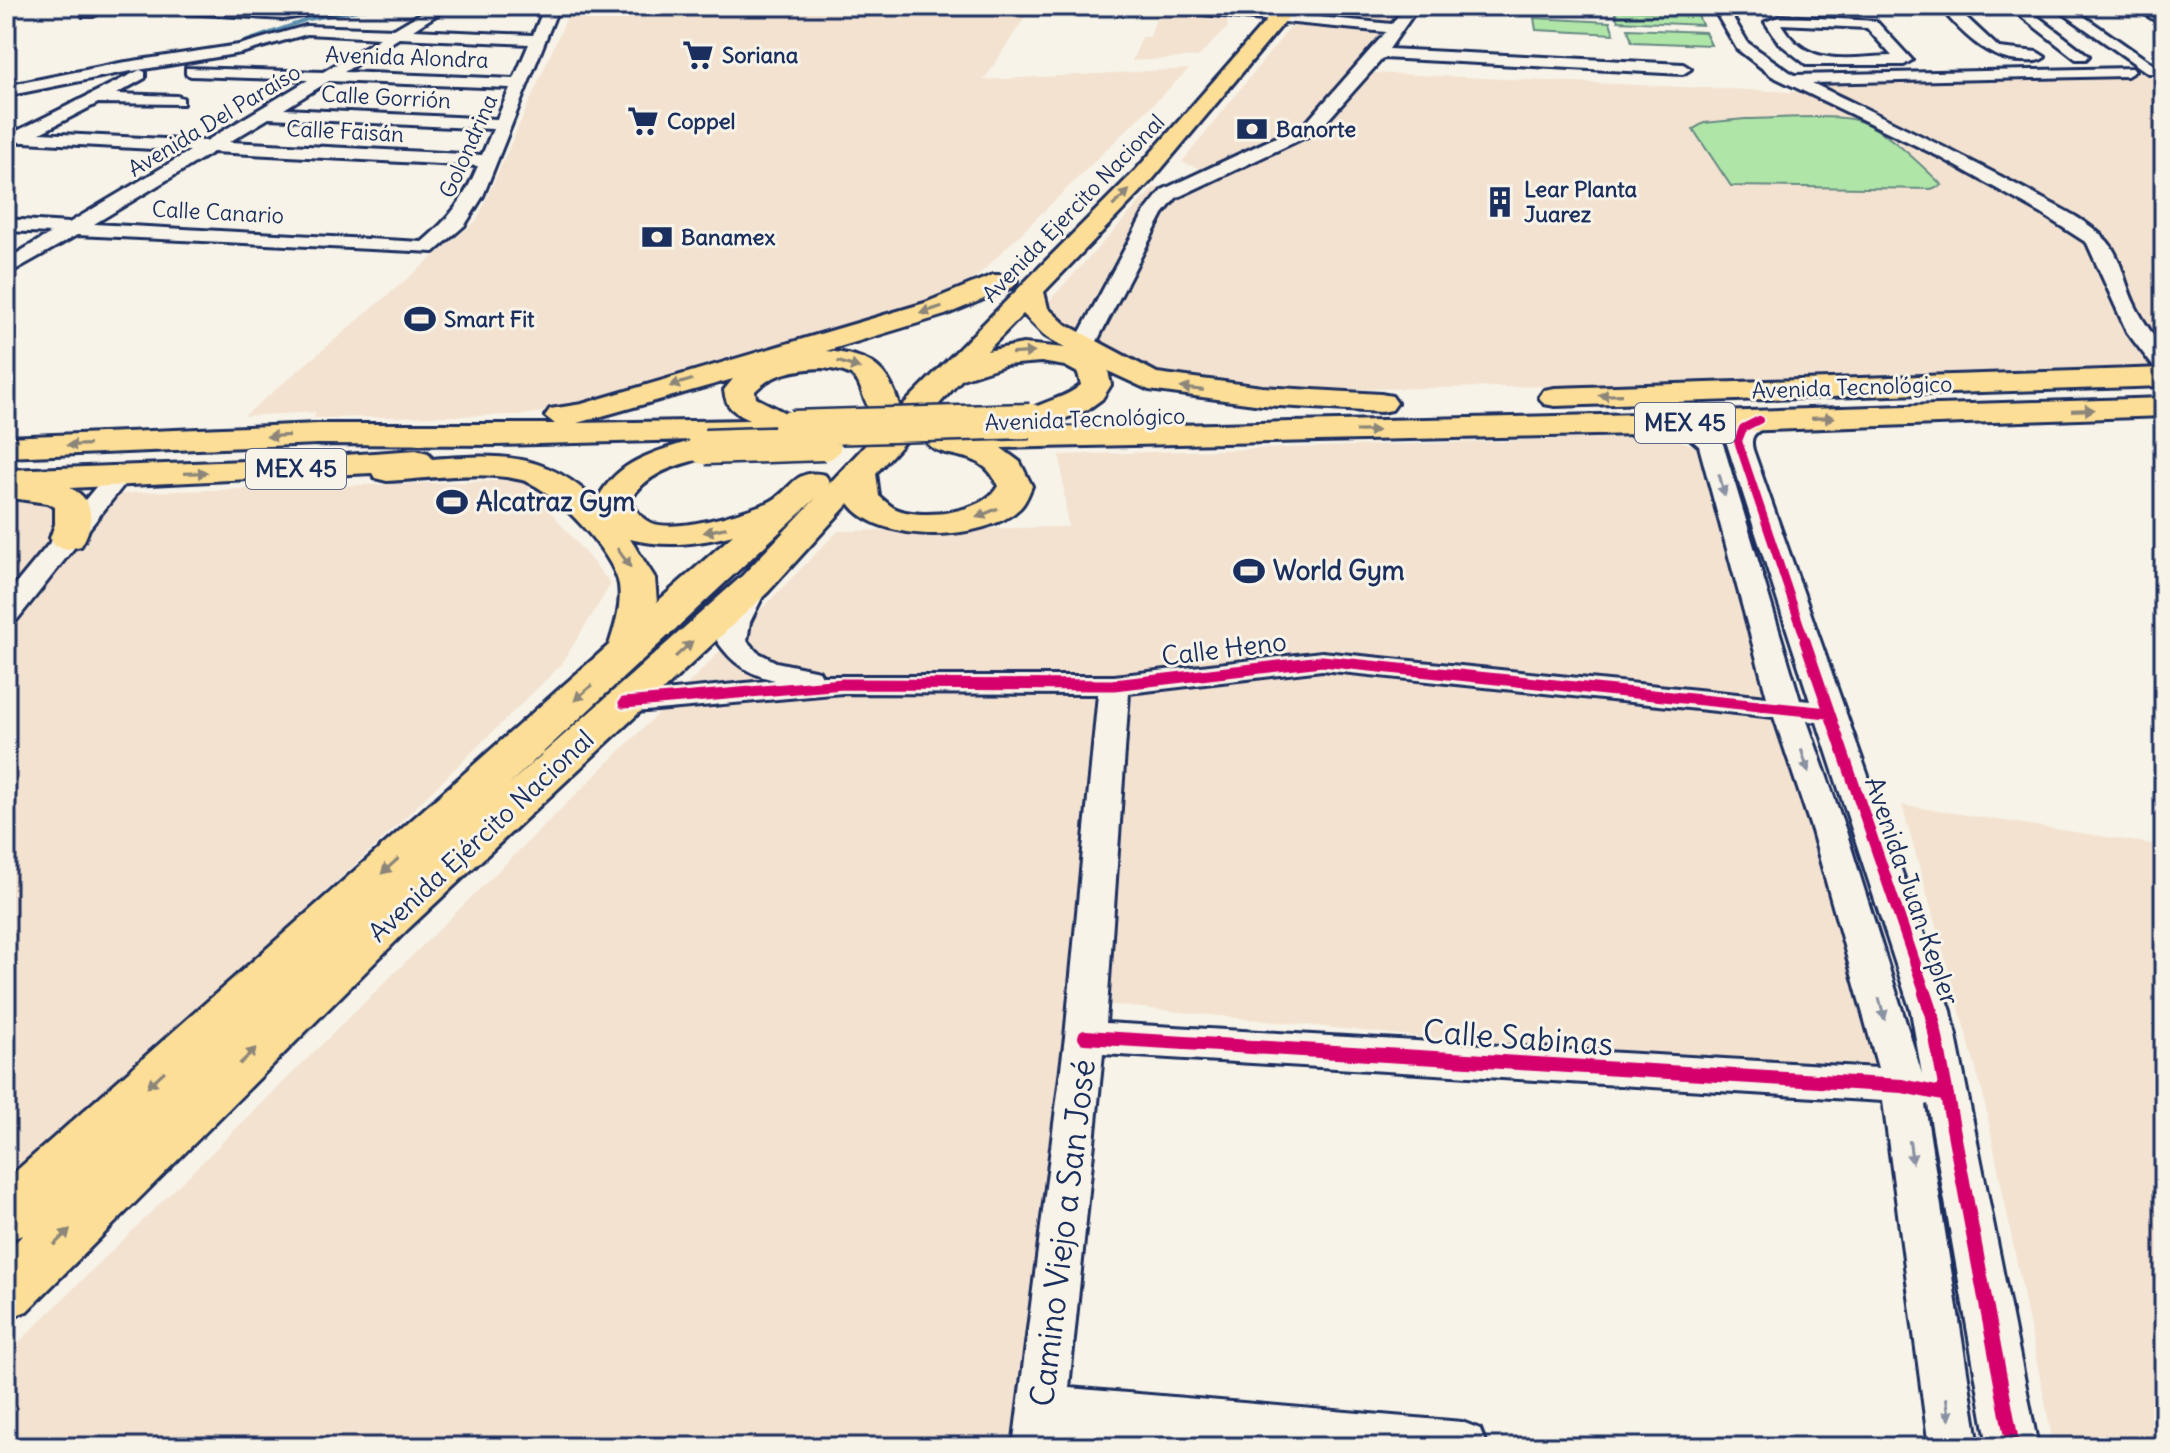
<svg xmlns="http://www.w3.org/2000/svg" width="2170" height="1453" viewBox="0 0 2170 1453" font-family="Delius,sans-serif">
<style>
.built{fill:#f3e2d0}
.green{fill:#b0e5a8;stroke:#668a83;stroke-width:2}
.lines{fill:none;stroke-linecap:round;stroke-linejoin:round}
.stream{stroke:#598ead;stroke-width:3}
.minor-casing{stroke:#1b2f5e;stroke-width:6}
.major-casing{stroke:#1b2f5e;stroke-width:6}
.minor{fill:#f7f3e8;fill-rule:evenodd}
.major{fill:#fcde96;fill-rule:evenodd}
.major-bridge-casing{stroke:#1b2f5e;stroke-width:39;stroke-linecap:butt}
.major-bridge{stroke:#fcde96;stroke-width:34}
.cycleway-far2-casing{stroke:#f7f3e8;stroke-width:12}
.cycleway-far1-casing{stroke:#f7f3e8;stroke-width:16}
.cycleway-casing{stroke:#f7f3e8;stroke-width:19}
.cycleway-far2{stroke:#d6006c;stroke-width:8}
.cycleway-far1{stroke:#d6006c;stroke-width:11}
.cycleway{stroke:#d6006c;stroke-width:14}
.oneway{fill:#8c867a}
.oneway2{fill:#8991a3}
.labels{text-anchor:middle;stroke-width:6;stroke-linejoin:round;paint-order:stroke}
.far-poi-label{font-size:22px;font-weight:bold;fill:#1b2f5e;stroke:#f7f3e8;text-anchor:start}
.far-street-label{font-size:22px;fill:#1b2f5e;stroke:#f7f3e8}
.shield{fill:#f7f3e8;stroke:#5d6a87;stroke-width:2}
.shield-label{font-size:24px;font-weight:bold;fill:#1b2f5e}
.poi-label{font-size:26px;font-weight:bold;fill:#1b2f5e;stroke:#f7f3e8;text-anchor:start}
.street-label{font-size:26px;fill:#1b2f5e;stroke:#f7f3e8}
.near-street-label{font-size:32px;fill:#1b2f5e;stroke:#f7f3e8}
</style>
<rect width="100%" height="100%" fill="#f7f3e8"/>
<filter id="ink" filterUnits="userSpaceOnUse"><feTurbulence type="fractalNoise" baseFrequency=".0125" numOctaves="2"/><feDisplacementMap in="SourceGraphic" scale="16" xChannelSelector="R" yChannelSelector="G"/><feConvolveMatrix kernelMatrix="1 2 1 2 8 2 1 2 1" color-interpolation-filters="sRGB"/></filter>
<g filter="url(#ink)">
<path class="built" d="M572,6H1032L984,80L1189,69L962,291L939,301L570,408L522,415L314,418L316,412L244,416L477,220Z
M1307,6H1410L1394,29L1302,127L1206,171L1182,162Z
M1159,9L1211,13L1227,21L1228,27L1198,57L1132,61L1142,37H1150Z
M2098,72L2145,73L2164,87V365L1562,386L1294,390L1169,377L1065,325L1049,301L1154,187L1188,195L1308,137L1333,117L1372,73L1815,93L1812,80Z
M1668,436L1703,449L1901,1087L1075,1001L1015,1447H6V1355L679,693L838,531L1068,527L1060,455Z
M524,480L611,584L561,665L387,835L6,1186V504L146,492Z
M1902,805L2164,846V1447H2054L1983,1094Z"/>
<path class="green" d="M1614,10L1697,13L1702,25L1618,21Z
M1534,18L1610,22L1614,34L1536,30Z
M1628,29L1705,32L1711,45L1632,42Z
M1745,119C1774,119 1825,114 1851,119C1881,124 1920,164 1942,185L1931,189L1731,186L1693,129L1704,123Z"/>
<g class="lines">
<path class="stream" d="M229,47L306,20L381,6"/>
<defs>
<path id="minor" d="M94,6H113L93,16H83V10Z
M129,6L284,11L314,6H347L340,10L284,19L136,10Z
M433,6H450L413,30L533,35L545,6H559L483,196L465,225L434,252L77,235L6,275V260L51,233L6,231V219L69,223L190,151L6,141V131H17L140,70L145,72V78L116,94L177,96L183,98V104L98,103L40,133L206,141L308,80L191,76L186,74V68L323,72L380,38L307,34L241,53L120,73L6,96V86L120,63L239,45L306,26L394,29ZM399,38L529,44L514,79L344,72ZM329,81L510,88L497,119L284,109ZM269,118L493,129L482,155L229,142ZM213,152L478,166C463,201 451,217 422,242L94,224Z
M1155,6H1205L1392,24L1405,6H1419L1389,49L1683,64L1691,69L1683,74L1383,58L1318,131L1176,198L1163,214L1094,347L1083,354L1072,347L1144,213L1162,190L1306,123L1386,32L1162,10Z
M1712,6H1726L1748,43L1794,75L2132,68L2135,71L2127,76L1812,83C1885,118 1958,153 2030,192C2054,205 2088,220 2107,241C2122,258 2125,287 2136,307C2149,333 2164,343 2164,372L2156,370L2127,332L2087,243L2042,214L1940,157L1772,76L1737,49Z
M1939,6H1954L1999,48L2037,52L2045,57C2037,63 2030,61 2021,61C1987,60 1960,31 1939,6Z
M2008,6H2024L2089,56L2086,59H2076Z
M2053,6H2069L2161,70L2158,73H2148Z
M2132,6H2148L2164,16V26Z
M1781,16L1876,21L1912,60L1904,65H1807L1779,43L1765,22ZM1781,24L1867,28L1892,56C1846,57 1808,69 1781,24Z
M1759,413L1768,415L1771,420C1762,433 1748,430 1753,450L1951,1011L2038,1447H1988L1928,1104L1925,1105L1979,1447H1929L1883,1101L1103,1054L1069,1388L1462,1422L1480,1429L1487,1447H1187L1064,1436L1063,1447H1013L1065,1037L1098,694L843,693L624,713L613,710L608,703L613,696L775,680C748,674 733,664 717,641C721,619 731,599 744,580L754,577L764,580L768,586L750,622L747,641L757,652L776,662L819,671L822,676H1114L1322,652L1767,697L1699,446L1672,423L1675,418C1696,413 1712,428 1723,444L1800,700L1810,701L1726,441L1734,423ZM1322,670L1774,717L1812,831L1878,1068L1106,1023L1129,693ZM1807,721L1817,722L1911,1011L1922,1074L1846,831Z
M118,468L127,471L131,476L127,481L16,621L6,624V596L109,471Z"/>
<path id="major" d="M1279,6H1298L1152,180L1044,292L1048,308L1065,324L1157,373L1262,387L1381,394L1392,396L1397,403L1392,410L1381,412L1262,405L1149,390L1108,371L1111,385L1102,399L1087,410L1041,428L1684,413L2164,398V416L1684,433L1001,448L1020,462L1032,486C1029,493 1026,502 1020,508C986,542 878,545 849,503L768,592L408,929L27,1311L6,1319V1251L23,1235L6,1241V1180L609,645C615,626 622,606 619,585C614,553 553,488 522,480C479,470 430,479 387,481L375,478L372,473L70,488C95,499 95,524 81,546L68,549L55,546L50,538L55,524V507L47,503L11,498L6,491V470L274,460L416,450L428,453L432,459C501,454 546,452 598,503L597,500C618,460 653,453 693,440L496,445L318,444L6,457V437L318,424H555L545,416L550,409L582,404L925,303L993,275H1013L1017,281L1013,287L945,315L826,351C870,355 888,366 900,408L1136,170ZM1023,314L1045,336L1066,348L1023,344L987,351ZM1041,362L1065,366L1078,373L1081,385C1063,401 1025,405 1014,421L1021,428L975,429L961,435L941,430L930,433L925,440C941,464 982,445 998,486C984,513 920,521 894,508C889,505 884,500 879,496L876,473L962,379L1005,365ZM822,368C870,373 853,386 874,416L892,417L828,485L830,482L825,475C792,467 792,493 767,503C740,513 679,533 651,523C640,518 636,510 631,500C647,469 687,463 717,454L721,447L715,440L767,436L771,431L790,438L801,435L806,428L801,421L756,398L755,391C772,373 797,369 822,368ZM733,379L724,390C726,408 733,411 749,420L577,423ZM816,498L742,576L508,785ZM733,535L657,602L655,578L630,539C666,548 697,544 733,535Z
M2164,368V386L1555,406L1544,404L1539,397L1544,390L1555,388Z"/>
</defs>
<use href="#minor" class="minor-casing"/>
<use href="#major" class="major-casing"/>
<use href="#minor" class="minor"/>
<use href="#major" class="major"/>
<defs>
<path id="major-bridge" d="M791,428L1030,421
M705,447L824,443"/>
</defs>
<use href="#major-bridge" class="major-bridge-casing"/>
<use href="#major-bridge" class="major-bridge"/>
<defs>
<path id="cycleway-far2" d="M1759,420L1743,428L1738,441L1806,643"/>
<path id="cycleway-far1" d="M1805,641L1926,995
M624,703L843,684L1114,685L1322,661L1828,713"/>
<path id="cycleway" d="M1925,993L1931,1011L2013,1447
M1085,1037L1902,1086L1947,1095"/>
</defs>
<use href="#cycleway-far2" class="cycleway-far2-casing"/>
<use href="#cycleway-far1" class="cycleway-far1-casing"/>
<use href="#cycleway" class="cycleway-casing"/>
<use href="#cycleway-far2" class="cycleway-far2"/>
<use href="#cycleway-far1" class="cycleway-far1"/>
<use href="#cycleway" class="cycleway"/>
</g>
<defs><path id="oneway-solid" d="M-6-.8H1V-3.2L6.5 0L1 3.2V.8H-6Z" transform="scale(2)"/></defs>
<g class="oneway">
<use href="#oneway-solid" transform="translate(1121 198) rotate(-44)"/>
<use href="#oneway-solid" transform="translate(931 310) rotate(162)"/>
<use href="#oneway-solid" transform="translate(1023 353) rotate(-3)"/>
<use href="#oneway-solid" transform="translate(849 365) rotate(18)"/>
<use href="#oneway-solid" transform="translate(681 383) rotate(163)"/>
<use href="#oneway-solid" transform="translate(1192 389) rotate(-173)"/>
<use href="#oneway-solid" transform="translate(1610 395) rotate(178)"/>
<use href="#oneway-solid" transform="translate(2083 410) rotate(-2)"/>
<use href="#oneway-solid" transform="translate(1823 418) rotate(-2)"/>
<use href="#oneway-solid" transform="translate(1367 431) rotate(-1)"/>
<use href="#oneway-solid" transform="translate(278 436) rotate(177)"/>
<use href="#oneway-solid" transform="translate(78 445) rotate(178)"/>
<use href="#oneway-solid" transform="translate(196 473) rotate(-2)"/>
<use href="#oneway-solid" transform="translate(987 513) rotate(157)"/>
<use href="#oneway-solid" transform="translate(715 530) rotate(168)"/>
<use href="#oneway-solid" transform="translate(624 558) rotate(55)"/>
<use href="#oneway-solid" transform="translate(684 649) rotate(-42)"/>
<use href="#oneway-solid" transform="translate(583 693) rotate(138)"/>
<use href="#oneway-solid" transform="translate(390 866) rotate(138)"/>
<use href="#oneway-solid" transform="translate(248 1056) rotate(-44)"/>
<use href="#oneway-solid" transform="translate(156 1079) rotate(138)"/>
<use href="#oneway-solid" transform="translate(62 1237) rotate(-44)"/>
</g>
<g class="oneway2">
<use href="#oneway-solid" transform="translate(1722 485) rotate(75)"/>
<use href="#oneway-solid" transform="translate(1805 761) rotate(72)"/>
<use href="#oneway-solid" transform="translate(1882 1009) rotate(75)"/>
<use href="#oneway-solid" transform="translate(1911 1152) rotate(82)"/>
<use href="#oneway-solid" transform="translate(1948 1409) rotate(82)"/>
</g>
</g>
<defs>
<symbol id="supermarket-bare" viewBox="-9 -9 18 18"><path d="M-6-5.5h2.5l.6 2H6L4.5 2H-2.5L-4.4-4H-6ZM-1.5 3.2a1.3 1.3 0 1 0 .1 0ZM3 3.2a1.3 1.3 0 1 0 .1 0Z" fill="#1b2f5e" stroke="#f7f3e8" stroke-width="2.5" paint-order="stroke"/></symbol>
<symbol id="bank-bare" viewBox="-9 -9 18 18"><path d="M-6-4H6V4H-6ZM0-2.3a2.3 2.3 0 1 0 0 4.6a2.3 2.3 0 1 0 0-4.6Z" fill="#1b2f5e" stroke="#f7f3e8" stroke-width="2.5" paint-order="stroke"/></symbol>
<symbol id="building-bare" viewBox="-9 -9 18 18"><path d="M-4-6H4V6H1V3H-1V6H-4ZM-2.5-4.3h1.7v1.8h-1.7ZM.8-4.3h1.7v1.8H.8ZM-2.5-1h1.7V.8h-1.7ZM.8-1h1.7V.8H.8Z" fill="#1b2f5e" stroke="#f7f3e8" stroke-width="2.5" paint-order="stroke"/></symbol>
<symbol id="stadium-bare" viewBox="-9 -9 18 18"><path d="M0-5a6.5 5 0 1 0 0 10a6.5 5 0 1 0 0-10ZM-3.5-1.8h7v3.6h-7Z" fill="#1b2f5e" stroke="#f7f3e8" stroke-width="2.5" paint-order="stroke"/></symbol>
</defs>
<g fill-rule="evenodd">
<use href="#supermarket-bare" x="676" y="33" width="44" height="44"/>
<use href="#supermarket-bare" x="621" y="99" width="44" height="44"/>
<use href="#bank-bare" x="1230" y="107" width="44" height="44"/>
<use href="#building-bare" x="1478" y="180" width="44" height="44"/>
<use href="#bank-bare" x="635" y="215" width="44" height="44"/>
<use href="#stadium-bare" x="398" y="297" width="44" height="44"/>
<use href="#stadium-bare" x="430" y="480" width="44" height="44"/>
<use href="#stadium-bare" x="1227" y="549" width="44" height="44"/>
</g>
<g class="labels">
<g class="far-poi-label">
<text x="722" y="63">Soriana</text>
<text x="667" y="129">Coppel</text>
<text x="1276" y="137">Banorte</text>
<text x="1524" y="197">Lear Planta<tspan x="1524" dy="25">Juarez</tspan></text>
<text x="681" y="245">Banamex</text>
<text x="444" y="327">Smart Fit</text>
</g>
<g class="far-street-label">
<text transform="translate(407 57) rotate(2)" y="8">Avenida Alondra</text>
<text transform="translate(386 97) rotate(3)" y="8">Calle Gorrión</text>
<text transform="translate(214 120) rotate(-31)" y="8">Avenida Del Paraíso</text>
<text transform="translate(345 131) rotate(3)" y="8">Calle Faisán</text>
<text transform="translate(468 146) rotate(-66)" y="8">Golondrina</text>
<text transform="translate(1073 208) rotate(-46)" y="8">Avenida Ejercito Nacional</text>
<text transform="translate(218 212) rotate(3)" y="8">Calle Canario</text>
<text transform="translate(1852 387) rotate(-2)" y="8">Avenida Tecnológico</text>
<text transform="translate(1085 419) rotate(-2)" y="8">Avenida Tecnológico</text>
</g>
<g class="shield">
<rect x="1635" y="403" width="100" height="40" rx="6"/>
<rect x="246" y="449" width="100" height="40" rx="6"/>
</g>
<g class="shield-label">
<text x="1685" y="431">MEX 45</text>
<text x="296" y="477">MEX 45</text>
</g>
<g class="poi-label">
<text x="476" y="511">Alcatraz Gym</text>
<text x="1273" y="580">World Gym</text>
</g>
<g class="street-label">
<text transform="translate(1224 649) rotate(-7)" y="9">Calle Heno</text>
<text transform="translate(481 836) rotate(-43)" y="9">Avenida Ejército Nacional</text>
<text transform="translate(1912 891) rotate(71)" y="9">Avenida Juan Kepler</text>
</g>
<g class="near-street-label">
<text transform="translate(1518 1038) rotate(4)" y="11">Calle Sabinas</text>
<text transform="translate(1063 1233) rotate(-83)" y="11">Camino Viejo a San José</text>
</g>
</g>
<rect width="2170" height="1453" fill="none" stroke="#f7f3e8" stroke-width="32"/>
<rect x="16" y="16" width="2138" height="1421" fill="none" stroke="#1b2f5e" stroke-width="3" filter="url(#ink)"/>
</svg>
